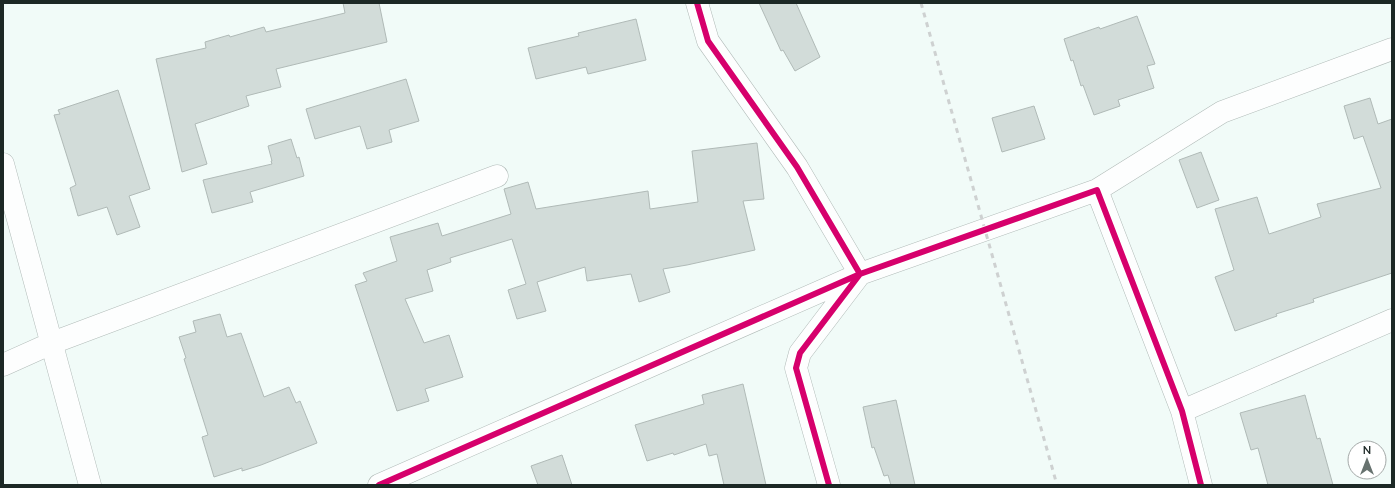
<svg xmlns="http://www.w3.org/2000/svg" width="1395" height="488" viewBox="0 0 1395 488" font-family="Lato,sans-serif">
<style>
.building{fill:#d2dcd9;stroke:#b0bab7}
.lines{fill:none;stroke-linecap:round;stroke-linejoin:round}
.street-casing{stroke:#b1bbb8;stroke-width:23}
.street{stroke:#fdfefe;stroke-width:22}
.rail{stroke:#ced1d1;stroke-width:3;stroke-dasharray:5 5;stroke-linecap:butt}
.cycleway-casing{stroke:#fff;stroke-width:8}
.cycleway{stroke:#d6006c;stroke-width:6}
</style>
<rect width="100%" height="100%" fill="#f1fbf8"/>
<path class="building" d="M343,3H379L387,42L276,69L281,87L246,96L249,106L195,124L207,164L182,172L156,59L206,48L205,42L229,35L230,37L264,27L266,32L345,13Z
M759,3H796L820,57L795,71L783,50L781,51Z
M1137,16L1155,64L1147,66L1154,88L1118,100L1120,106L1094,115L1083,85L1081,86L1073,60L1071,61L1064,39L1099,27L1100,29Z
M636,19L646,60L588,74L586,67L536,79L528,48L579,36L578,33Z
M406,79L419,121L389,130L392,142L367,149L360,126L315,139L306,109Z
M118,90L150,189L129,196L140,227L117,235L107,207L78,216L70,188L76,185L54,115L60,114L58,110Z
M1370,98L1378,124L1392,119V273L1313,299L1314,302L1276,314L1277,316L1235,331L1215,277L1234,270L1215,209L1257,197L1269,234L1321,217L1317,204L1381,188L1363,136L1354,139L1344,106Z
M1034,106L1045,139L1002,152L992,118Z
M291,139L297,158L299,157L304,176L250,192L253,202L212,213L203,180L272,164L271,161H272L268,146Z
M757,143L764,199L743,201L755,250L687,265L663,269L670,292L639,302L631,274L587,281L585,267L537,282L546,311L517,319L508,290L526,284L512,239L450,258L451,262L427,270L433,291L405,299L424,343L449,335L463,377L425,389L429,401L397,411L355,285L367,281L363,273L397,261L390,237L438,223L442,236L511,214L504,189L528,182L536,209L648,191L650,209L698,202L692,151Z
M1201,152L1219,200L1197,208L1179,160Z
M220,314L227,337L241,333L264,397L289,387L296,403L300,401L317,443L261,465L242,471V468L214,477L202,437L208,435L184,359L186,358L179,337L196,332L193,321Z
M743,384L766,485H724L717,454L709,456L706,444L674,455L673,453L647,461L635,425L704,404L702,395Z
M1305,395L1317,439L1320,438L1333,485H1268L1258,448L1251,450L1240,413Z
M896,400L915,485H891L888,475L884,476L874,447L872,448L863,407Z
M562,455L572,485H538L531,466Z"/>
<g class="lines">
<defs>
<path id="street" d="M697,3L708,41L797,167L860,274L800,353L796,368L829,485
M3,164L90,485
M1097,190L1222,112L1392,49
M3,365L52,343L497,176
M1182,411L1392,320
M379,485L860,274L1097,190L1182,411L1201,485"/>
</defs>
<use href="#street" class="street-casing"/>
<use href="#street" class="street"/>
<path class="rail" d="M921,3L1057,485"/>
<defs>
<path id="cycleway" d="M697,3L708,41L797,167L860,274L800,353L796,368L829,485
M379,485L860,274L1097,190L1182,411L1201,485"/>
</defs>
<use href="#cycleway" class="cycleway-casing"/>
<use href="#cycleway" class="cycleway"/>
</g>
<rect width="1395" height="488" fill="none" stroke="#1c2825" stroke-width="8"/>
<g transform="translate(1367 460)"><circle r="19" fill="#ffffff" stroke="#a4a9a8"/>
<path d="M0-3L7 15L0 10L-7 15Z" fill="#67726f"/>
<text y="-6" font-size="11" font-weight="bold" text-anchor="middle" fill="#1c2825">N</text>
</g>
</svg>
